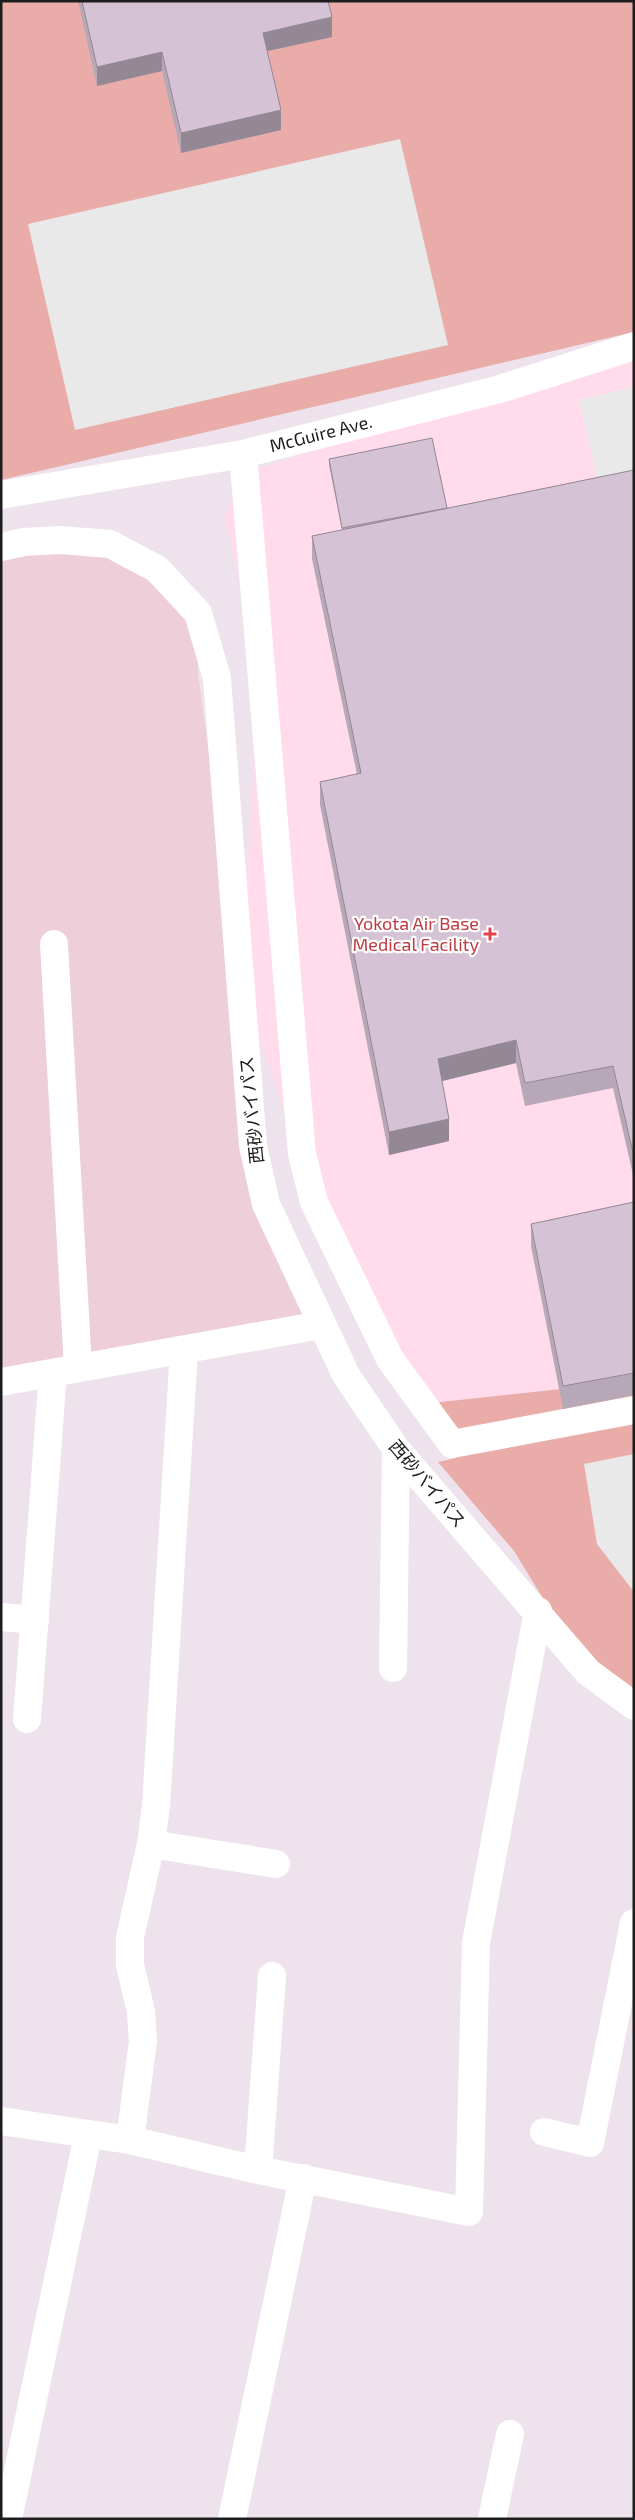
<svg xmlns="http://www.w3.org/2000/svg" width="635" height="2520" viewBox="0 0 635 2520" font-family="'Exo 2','Noto Sans JP',sans-serif">
<style>
.education{fill:#ffdbeb}
.farmland{fill:#edced9}
.grass{fill:#e9aca8}
.parking{fill:#e9e9e9}
.lines{fill:none;stroke-linecap:round;stroke-linejoin:round}
.minor{stroke:#fff;stroke-width:28}
.wall{fill:#b7a8b7}
.shaded-wall{fill:#958895}
.building{fill:#d5c3d5;stroke:#958895}
.health-dot{fill:#e0444e;stroke:#fff;stroke-width:2}
.labels{text-anchor:middle;stroke-width:4.5;stroke-linejoin:round;paint-order:stroke}
.street-label{font-size:18px;fill:#1d1d1d;stroke:#fff}
.health-label{font-size:18px;fill:#be3a42;stroke:#fff;text-anchor:end}
</style>
<rect width="100%" height="100%" fill="#eee3ec"/>
<path class="education" d="M634,346V1398L452,1444L314,1202L240,978L261,662L224,517L245,473Z"/>
<path class="farmland" d="M110,544L198,613V674L240,978L253,1146L321,1325L1,1382V548Z"/>
<path class="grass" d="M1,1H634V332L1,480Z
M634,1381V1696L588,1672L514,1551L438,1462L456,1458L423,1404Z"/>
<path class="parking" d="M400,139L448,345L75,430L28,224Z
M634,387V484L600,492L579,400Z
M634,1454V1592L597,1544L584,1464Z"/>
<g class="lines">
<path class="minor" d="M243,454L302,1154L314,1202L390,1359L452,1444L634,1410
M1,495L243,454L500,389L634,346
M1,547L24,542L60,540L110,544L157,569L198,613L217,678L253,1146L266,1204L346,1375L396,1449L588,1672L634,1706
M54,944L78,1368
M1,1382L321,1325
M1,1617L35,1620
M393,1668L396,1449
M27,1719L53,1373
M151,1844L276,1864
M1,2121L130,2140L258,2170L469,2212L476,1943L538,1611
M544,2132L590,2143L634,1923
M130,2140L143,2041L141,2012L130,1965V1937L151,1844L156,1806L184,1350
M258,2170L272,1976
M8,2519L88,2135
M232,2519L303,2178
M492,2519L510,2434"/>
</g>
<path class="wall" d="M78,1H328L332,37L267,51L281,130L181,153L162,71L97,86Z
M634,40V68H633Z
M432,438L447,508L634,470V1179L613,1088L525,1106L516,1063L442,1081L449,1141L389,1155L320,805V782L357,774L312,559V536L342,530L329,465V459Z
M634,1202V1395L563,1409L531,1246V1224Z"/>
<path class="shaded-wall" d="M332,17V37L263,52V33Z
M162,52V71L97,86V67Z
M281,110V130L181,153V133Z
M516,1040V1063L438,1082V1059Z
M449,1119V1141L389,1155V1132Z"/>
<path class="building" d="M82,1H328L332,17L263,33L281,110L181,133L162,52L97,67Z
M432,438L447,508L342,528L329,459Z
M634,470V1157L613,1066L525,1083L516,1040L438,1059L449,1119L389,1132L320,782L361,773L312,536Z
M634,1202V1373L563,1386L531,1224Z"/>
<path class="health-dot" d="M487.5 926.5h5v5h5v5h-5v5h-5v-5h-5v-5h5z"/>
<g class="labels">
<g class="street-label">
<text transform="translate(321 434) rotate(-14)" y="6">McGuire Ave.</text>
<text transform="translate(252 1110) rotate(-96)" y="6">西砂バイパス</text>
<text transform="translate(427 1484) rotate(50)" y="6">西砂バイパス</text>
</g>
<g class="health-label">
<text x="479" y="930">Yokota Air Base<tspan x="479" dy="21">Medical Facility</tspan></text>
</g>
</g>
<rect width="635" height="2520" fill="none" stroke="#1d1d1d" stroke-width="5"/>
</svg>
